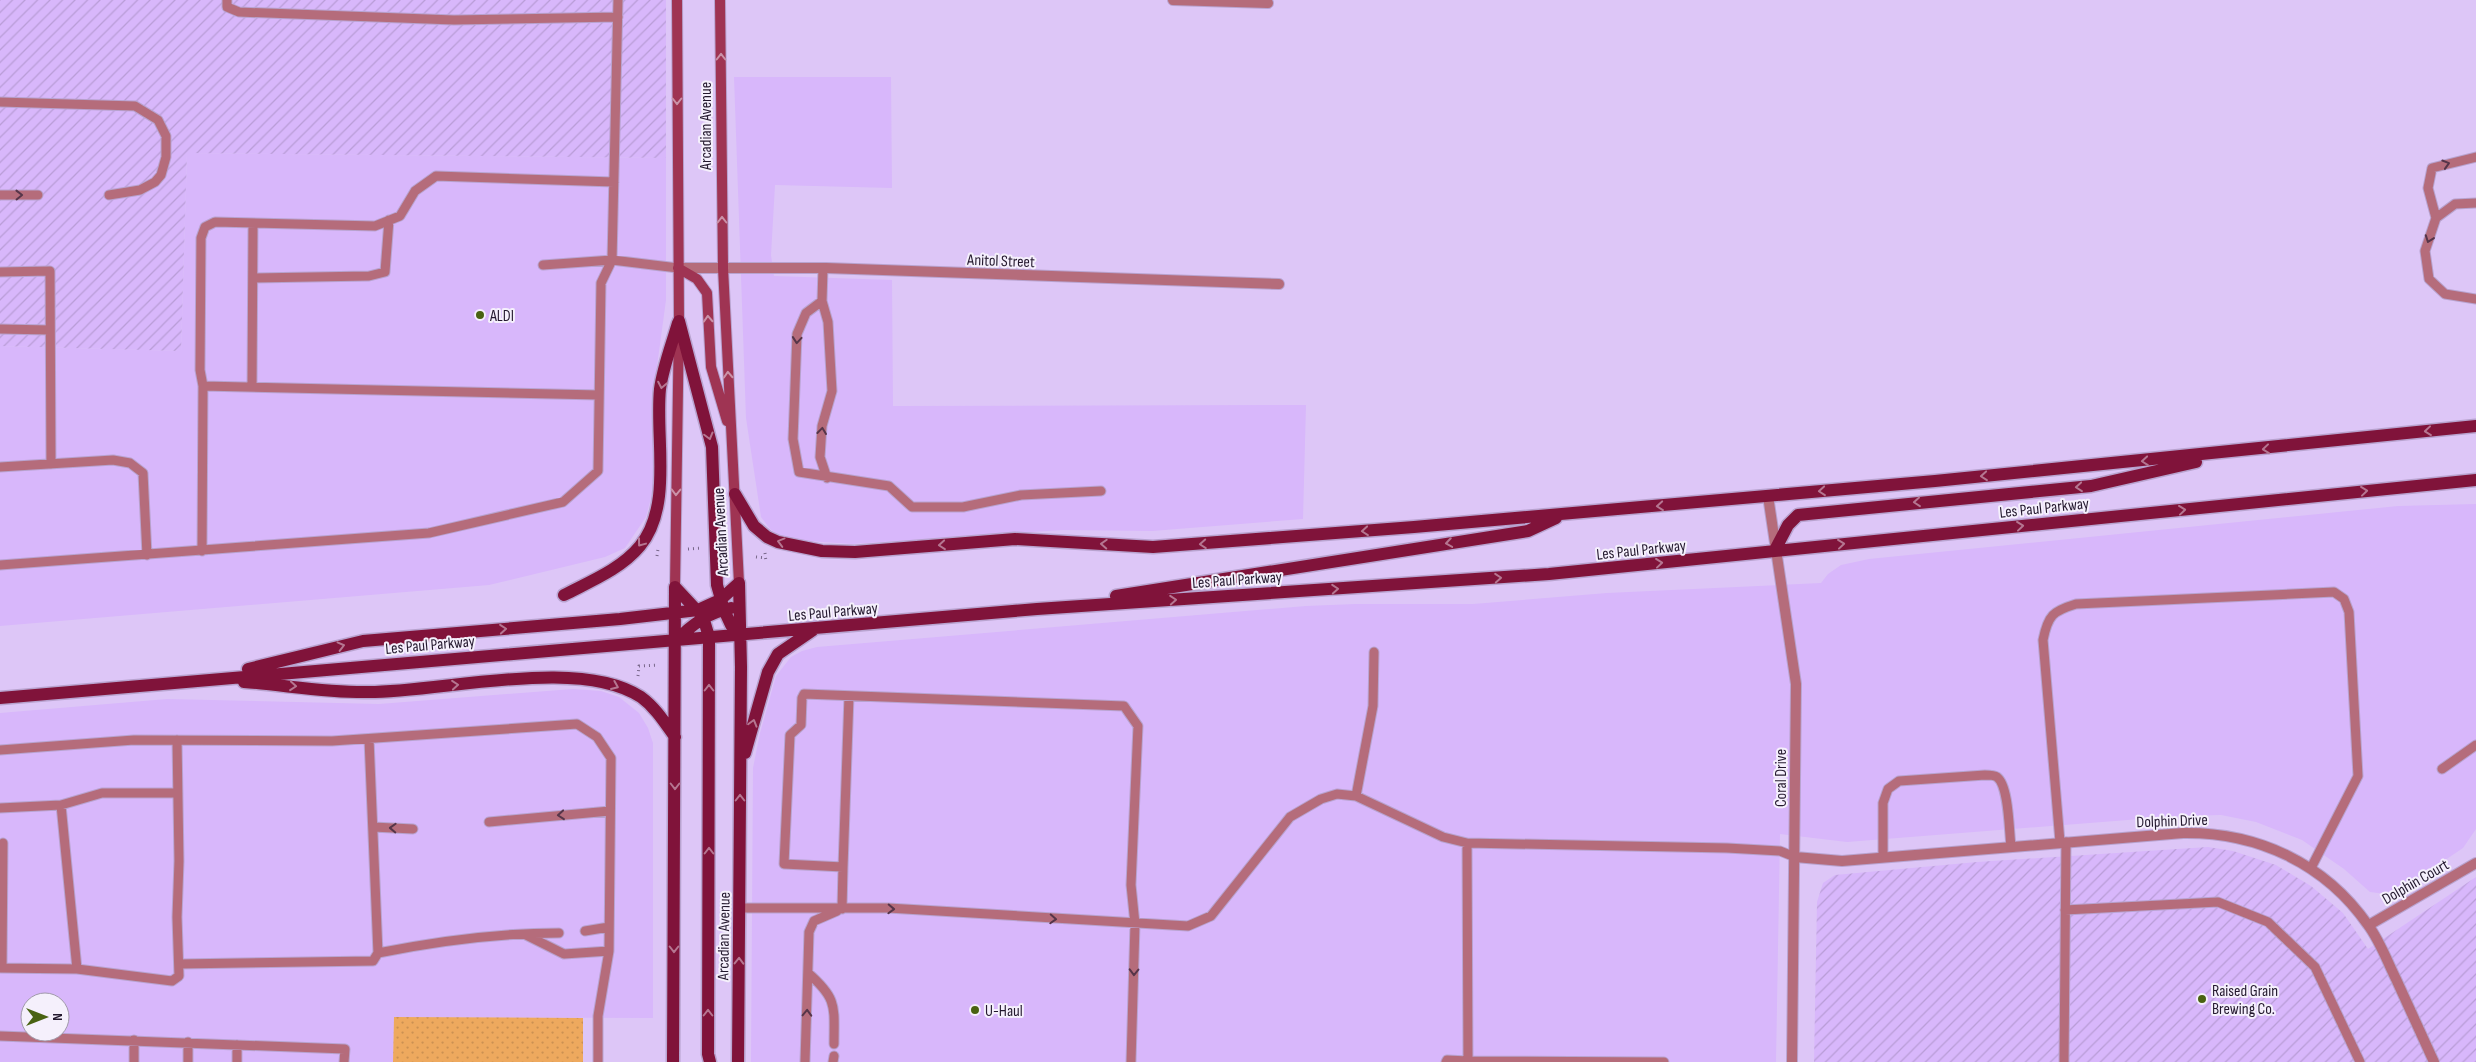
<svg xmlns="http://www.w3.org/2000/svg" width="2476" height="1062" viewBox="0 0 2476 1062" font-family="'Sofia Sans Condensed',sans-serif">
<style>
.built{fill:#d8b7fb;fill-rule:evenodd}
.industrial{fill:url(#industrial-furrows)}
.grass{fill:url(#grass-dots)}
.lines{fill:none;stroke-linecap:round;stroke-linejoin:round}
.lane-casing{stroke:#b8a3cf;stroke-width:11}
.street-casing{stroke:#b8a3cf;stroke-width:12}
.secondary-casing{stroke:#b8a3cf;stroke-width:12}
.primary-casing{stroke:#b8a3cf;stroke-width:15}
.path{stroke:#78678a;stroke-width:3;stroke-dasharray:1 4;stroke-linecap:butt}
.lane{stroke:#b56c7b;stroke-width:9}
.street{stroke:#b56c7b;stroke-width:10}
.secondary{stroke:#9f3453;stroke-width:10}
.primary{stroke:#80133a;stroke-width:12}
.oneway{stroke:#ca92a8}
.oneway2{stroke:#563549}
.oneway3{stroke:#b57691}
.poi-dot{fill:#496212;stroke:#f5f0fc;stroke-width:2}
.labels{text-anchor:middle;stroke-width:4;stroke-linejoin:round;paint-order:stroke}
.street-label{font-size:16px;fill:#23182e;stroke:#f5f0fc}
.poi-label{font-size:16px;fill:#23182e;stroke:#f5f0fc;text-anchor:start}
</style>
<defs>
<pattern id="industrial-furrows" width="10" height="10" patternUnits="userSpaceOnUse" patternTransform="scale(1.25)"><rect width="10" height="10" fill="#d8b7fb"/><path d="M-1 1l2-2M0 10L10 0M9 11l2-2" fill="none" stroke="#b99dd7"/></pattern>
<pattern id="grass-dots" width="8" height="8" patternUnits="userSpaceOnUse" patternTransform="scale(1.25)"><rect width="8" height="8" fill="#eea95e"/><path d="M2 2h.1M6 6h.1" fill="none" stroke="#cc9152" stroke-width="1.8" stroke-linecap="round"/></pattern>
</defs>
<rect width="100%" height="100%" fill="#ddc6f7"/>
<path class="built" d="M734,77H891L892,188L775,185L771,255L774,276L892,280L893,406L1306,405L1303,519L1152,531L1063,530L852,544L795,540L780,536L770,529L761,517L746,418Z
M187,153L666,158V300L654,388L655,465L652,494L646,517L625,548L605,557L489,585L0,626V346L181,351Z
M2476,504V829L2463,848L2411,883L2386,894L2370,892L2344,869L2302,840L2256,822L2221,815L2179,816L1847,842L1780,834L1776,1062H751L753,768L760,733L776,676L791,657L802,651L817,647L1306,606L1355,604H1473L1607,593L1821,583L1828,574L1841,565L1869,559L2398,506Z
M573,689L601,691L619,697L639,713L648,728L653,743V1018L394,1017L393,1062H0V713L167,699L379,704ZM30,1002H60V1032H30Z"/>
<path class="industrial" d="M0,0H666V158L187,153L181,351L0,346Z
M2208,847L2233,851L2276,865L2311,886L2343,913L2368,949L2476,877V1062H1814L1817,902L1823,883L1835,875L1977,862Z"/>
<path class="grass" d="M394,1017L583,1018V1062H393Z"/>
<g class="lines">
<defs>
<path id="lane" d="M227,0V7L239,12L454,20L618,17
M0,102L135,106L158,120L166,136V157L161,175L155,182L140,190L109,195
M0,195H38
M2476,203L2455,204L2436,218L2425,251L2429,279L2445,294L2476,299
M2436,218L2428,188L2432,168L2476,157
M543,265L612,260L678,268
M823,268L822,301L828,322L832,391L822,426L820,457L827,478
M0,272L50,271L51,464
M253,278L369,276L385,272L389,220
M822,301L806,313L797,334L793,439L799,472L889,486L912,507H963L1021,495L1101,491
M0,329L50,330
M203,386L599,395
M252,387L253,224
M0,467L113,460L130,463L143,473L147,555
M202,551L203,386L200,370L201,238L205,227L215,222L375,226L400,216L415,191L436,176L614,182
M0,565L429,533L563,502L598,471L601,283L612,260L618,0
M0,750L134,740L332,741L577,724L597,737L611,758L609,951L598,1016V1062
M2442,769L2476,745
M1356,796L1373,706L1374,652
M0,808L61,805L102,793H178
M489,822L610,811
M373,827L413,829
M2060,842L2043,640C2048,615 2053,611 2076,604L2334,592L2344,599L2349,612L2358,776L2311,868
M1467,843L1468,1061L1664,1062
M1883,857V803L1888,789L1899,781L1985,775C1989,775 1994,775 1997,777C2009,786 2009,831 2011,846
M843,867L849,696
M740,908H888L1188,926L1211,916L1290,817L1321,799L1337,794L1356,796L1443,837L1467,843L1727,848L1780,851L1795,857
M842,909L843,867L784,864L790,735L801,725L802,698L804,694L1124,706L1138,726L1131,885L1135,924L1131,1062
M2065,910L2218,902L2268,922L2315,967L2360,1062
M585,931L609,927
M524,934L564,954L609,951
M378,953C438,941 497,933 559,933
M179,964L373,961L378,953L369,739
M0,968L77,969L61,805
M2,968L3,843
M77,969L172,981L179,976L177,917L179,861L177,740
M808,973C838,999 834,1007 834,1044
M0,1036L345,1049L344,1062
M188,1042V1062
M237,1045V1062
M134,1062V1040
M805,1062L809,932L814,921L837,911
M833,1062L834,1056
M1446,1062L1447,1060L1468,1061
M2064,1062L2066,842"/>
<path id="street" d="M1173,0L1268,3
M678,268H826L1279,284
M1768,496L1796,684L1792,1062
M1795,857L1842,861L2183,833C2257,832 2325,863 2368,925C2380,941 2387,961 2396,979C2409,1007 2421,1034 2434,1062
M2369,925L2476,863"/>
<path id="secondary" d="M720,0L723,268L739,583
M678,268L697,279L707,293L711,367L727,421
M675,587L679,321L677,0"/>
<path id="primary" d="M679,321L712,447L717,585L724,610L731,625L741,635
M735,494L754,526L767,537L778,542L822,551L855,552L1015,539L1153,547L1414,527L1935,481L2476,426
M1775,550L1788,525L1798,515L2091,486L2196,462
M675,587L703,617L709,637L708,1054L710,1062
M564,595C591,581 621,569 640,546C673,506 655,437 660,389C663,367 672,344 678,323
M1116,596L1528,531L1556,518
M676,641C692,624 708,613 731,608
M248,669L363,641L620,619L698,610L720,600L739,583
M244,682C285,685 328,693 369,692C443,692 579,656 641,697C656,708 665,723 675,737
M0,698L1037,609L1549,574L2476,480
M745,753L768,672L778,654L813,630
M673,1062L675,587
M738,1062L741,667L739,583"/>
</defs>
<use href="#lane" class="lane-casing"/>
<use href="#street" class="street-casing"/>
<use href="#secondary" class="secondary-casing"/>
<use href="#primary" class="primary-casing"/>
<path class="path" d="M688,549L702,548
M765,553L766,562
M657,556L658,549
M756,557L766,558
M638,676L639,666L658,665"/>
<use href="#lane" class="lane"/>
<use href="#street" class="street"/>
<use href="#secondary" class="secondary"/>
<use href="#primary" class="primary"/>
</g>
<defs><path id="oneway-chevron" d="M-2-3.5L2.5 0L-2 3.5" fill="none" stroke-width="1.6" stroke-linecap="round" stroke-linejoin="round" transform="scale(1.25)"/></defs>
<g class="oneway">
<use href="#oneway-chevron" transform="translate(721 57) rotate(-90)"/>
<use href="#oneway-chevron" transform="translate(677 101) rotate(90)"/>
<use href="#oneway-chevron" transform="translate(722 220) rotate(-90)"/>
<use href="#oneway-chevron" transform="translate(708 319) rotate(-93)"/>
<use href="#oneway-chevron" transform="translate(728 375) rotate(-93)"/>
<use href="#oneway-chevron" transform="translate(676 492) rotate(91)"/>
</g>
<g class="oneway2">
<use href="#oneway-chevron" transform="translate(2446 164) rotate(-17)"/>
<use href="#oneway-chevron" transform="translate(19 195) rotate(-1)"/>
<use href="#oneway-chevron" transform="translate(2429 239) rotate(110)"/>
<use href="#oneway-chevron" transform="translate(797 340) rotate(95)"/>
<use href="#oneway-chevron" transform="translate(822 431) rotate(-83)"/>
<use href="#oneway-chevron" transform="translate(561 815) rotate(175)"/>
<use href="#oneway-chevron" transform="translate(393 828) rotate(-178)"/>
<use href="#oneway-chevron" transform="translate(891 909) rotate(2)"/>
<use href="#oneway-chevron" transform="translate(1053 919) rotate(3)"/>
<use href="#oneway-chevron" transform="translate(1134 972) rotate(91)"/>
<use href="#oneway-chevron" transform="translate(807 1013) rotate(-88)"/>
</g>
<g class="oneway3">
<use href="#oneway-chevron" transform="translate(662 385) rotate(101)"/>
<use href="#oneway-chevron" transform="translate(2428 431) rotate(174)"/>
<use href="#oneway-chevron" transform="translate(709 436) rotate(75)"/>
<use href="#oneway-chevron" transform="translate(2266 449) rotate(174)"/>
<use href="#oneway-chevron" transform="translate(2145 461) rotate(175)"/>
<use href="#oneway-chevron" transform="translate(1984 476) rotate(175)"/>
<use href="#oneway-chevron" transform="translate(2079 487) rotate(175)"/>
<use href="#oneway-chevron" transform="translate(1822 491) rotate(175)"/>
<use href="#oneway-chevron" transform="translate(2364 491) rotate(-6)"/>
<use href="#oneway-chevron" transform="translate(1917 502) rotate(175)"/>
<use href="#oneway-chevron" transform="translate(1660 506) rotate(175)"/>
<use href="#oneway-chevron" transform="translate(2182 510) rotate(-6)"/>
<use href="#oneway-chevron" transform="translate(2020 526) rotate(-6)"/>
<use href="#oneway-chevron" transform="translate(1365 531) rotate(175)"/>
<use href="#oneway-chevron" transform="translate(781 542) rotate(-165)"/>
<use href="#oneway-chevron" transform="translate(641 543) rotate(127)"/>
<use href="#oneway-chevron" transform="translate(1449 543) rotate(171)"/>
<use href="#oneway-chevron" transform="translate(1104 544) rotate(-177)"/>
<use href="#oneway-chevron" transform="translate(1203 544) rotate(176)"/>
<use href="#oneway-chevron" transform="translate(1841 544) rotate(-6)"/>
<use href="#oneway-chevron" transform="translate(942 545) rotate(175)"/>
<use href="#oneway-chevron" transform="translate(1659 563) rotate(-6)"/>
<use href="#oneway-chevron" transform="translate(1498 578) rotate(-4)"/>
<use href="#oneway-chevron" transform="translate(1335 589) rotate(-4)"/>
<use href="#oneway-chevron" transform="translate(1173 600) rotate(-4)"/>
<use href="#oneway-chevron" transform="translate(503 629) rotate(-5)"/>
<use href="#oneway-chevron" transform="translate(341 646) rotate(-14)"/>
<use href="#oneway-chevron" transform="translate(455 685) rotate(-5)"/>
<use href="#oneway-chevron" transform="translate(293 686) rotate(5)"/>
<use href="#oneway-chevron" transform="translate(615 686) rotate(23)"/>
<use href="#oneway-chevron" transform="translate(709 688) rotate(-90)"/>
<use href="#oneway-chevron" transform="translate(753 723) rotate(-74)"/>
<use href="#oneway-chevron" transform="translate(675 786) rotate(90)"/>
<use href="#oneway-chevron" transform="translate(740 798) rotate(-90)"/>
<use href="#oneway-chevron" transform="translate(709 851) rotate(-90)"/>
<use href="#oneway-chevron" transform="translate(674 949) rotate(90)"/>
<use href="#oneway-chevron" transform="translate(739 961) rotate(-89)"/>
<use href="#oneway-chevron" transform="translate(708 1013) rotate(-90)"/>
</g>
<g class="poi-dot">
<circle cx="480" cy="315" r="5"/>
<circle cx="2202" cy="999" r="5"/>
<circle cx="975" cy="1010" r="5"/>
</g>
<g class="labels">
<g class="street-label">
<text transform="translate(705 126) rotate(-90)" y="6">Arcadian Avenue</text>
<text transform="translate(1001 260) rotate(2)" y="6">Anitol Street</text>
<text transform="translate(2044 507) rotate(-6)" y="6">Les Paul Parkway</text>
<text transform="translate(720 532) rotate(-93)" y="6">Arcadian Avenue</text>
<text transform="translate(1641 549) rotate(-6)" y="6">Les Paul Parkway</text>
<text transform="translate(1237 579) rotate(-4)" y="6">Les Paul Parkway</text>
<text transform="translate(833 611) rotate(-5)" y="6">Les Paul Parkway</text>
<text transform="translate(430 644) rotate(-5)" y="6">Les Paul Parkway</text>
<text transform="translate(1780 778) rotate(-90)" y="6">Coral Drive</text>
<text transform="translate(2172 820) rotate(-2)" y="6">Dolphin Drive</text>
<text transform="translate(2415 881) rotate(-30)" y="6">Dolphin Court</text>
<text transform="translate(723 936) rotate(-89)" y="6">Arcadian Avenue</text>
</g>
<g class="poi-label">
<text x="490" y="321">ALDI</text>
<text x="2212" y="996">Raised Grain<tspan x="2212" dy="18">Brewing Co.</tspan></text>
<text x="985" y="1016">U-Haul</text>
</g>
</g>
<g transform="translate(45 1017) rotate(90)"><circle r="24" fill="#f5f0fc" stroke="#a19aaa"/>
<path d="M0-4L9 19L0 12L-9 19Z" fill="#496212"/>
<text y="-8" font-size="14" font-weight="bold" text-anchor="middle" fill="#23182e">N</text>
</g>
</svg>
